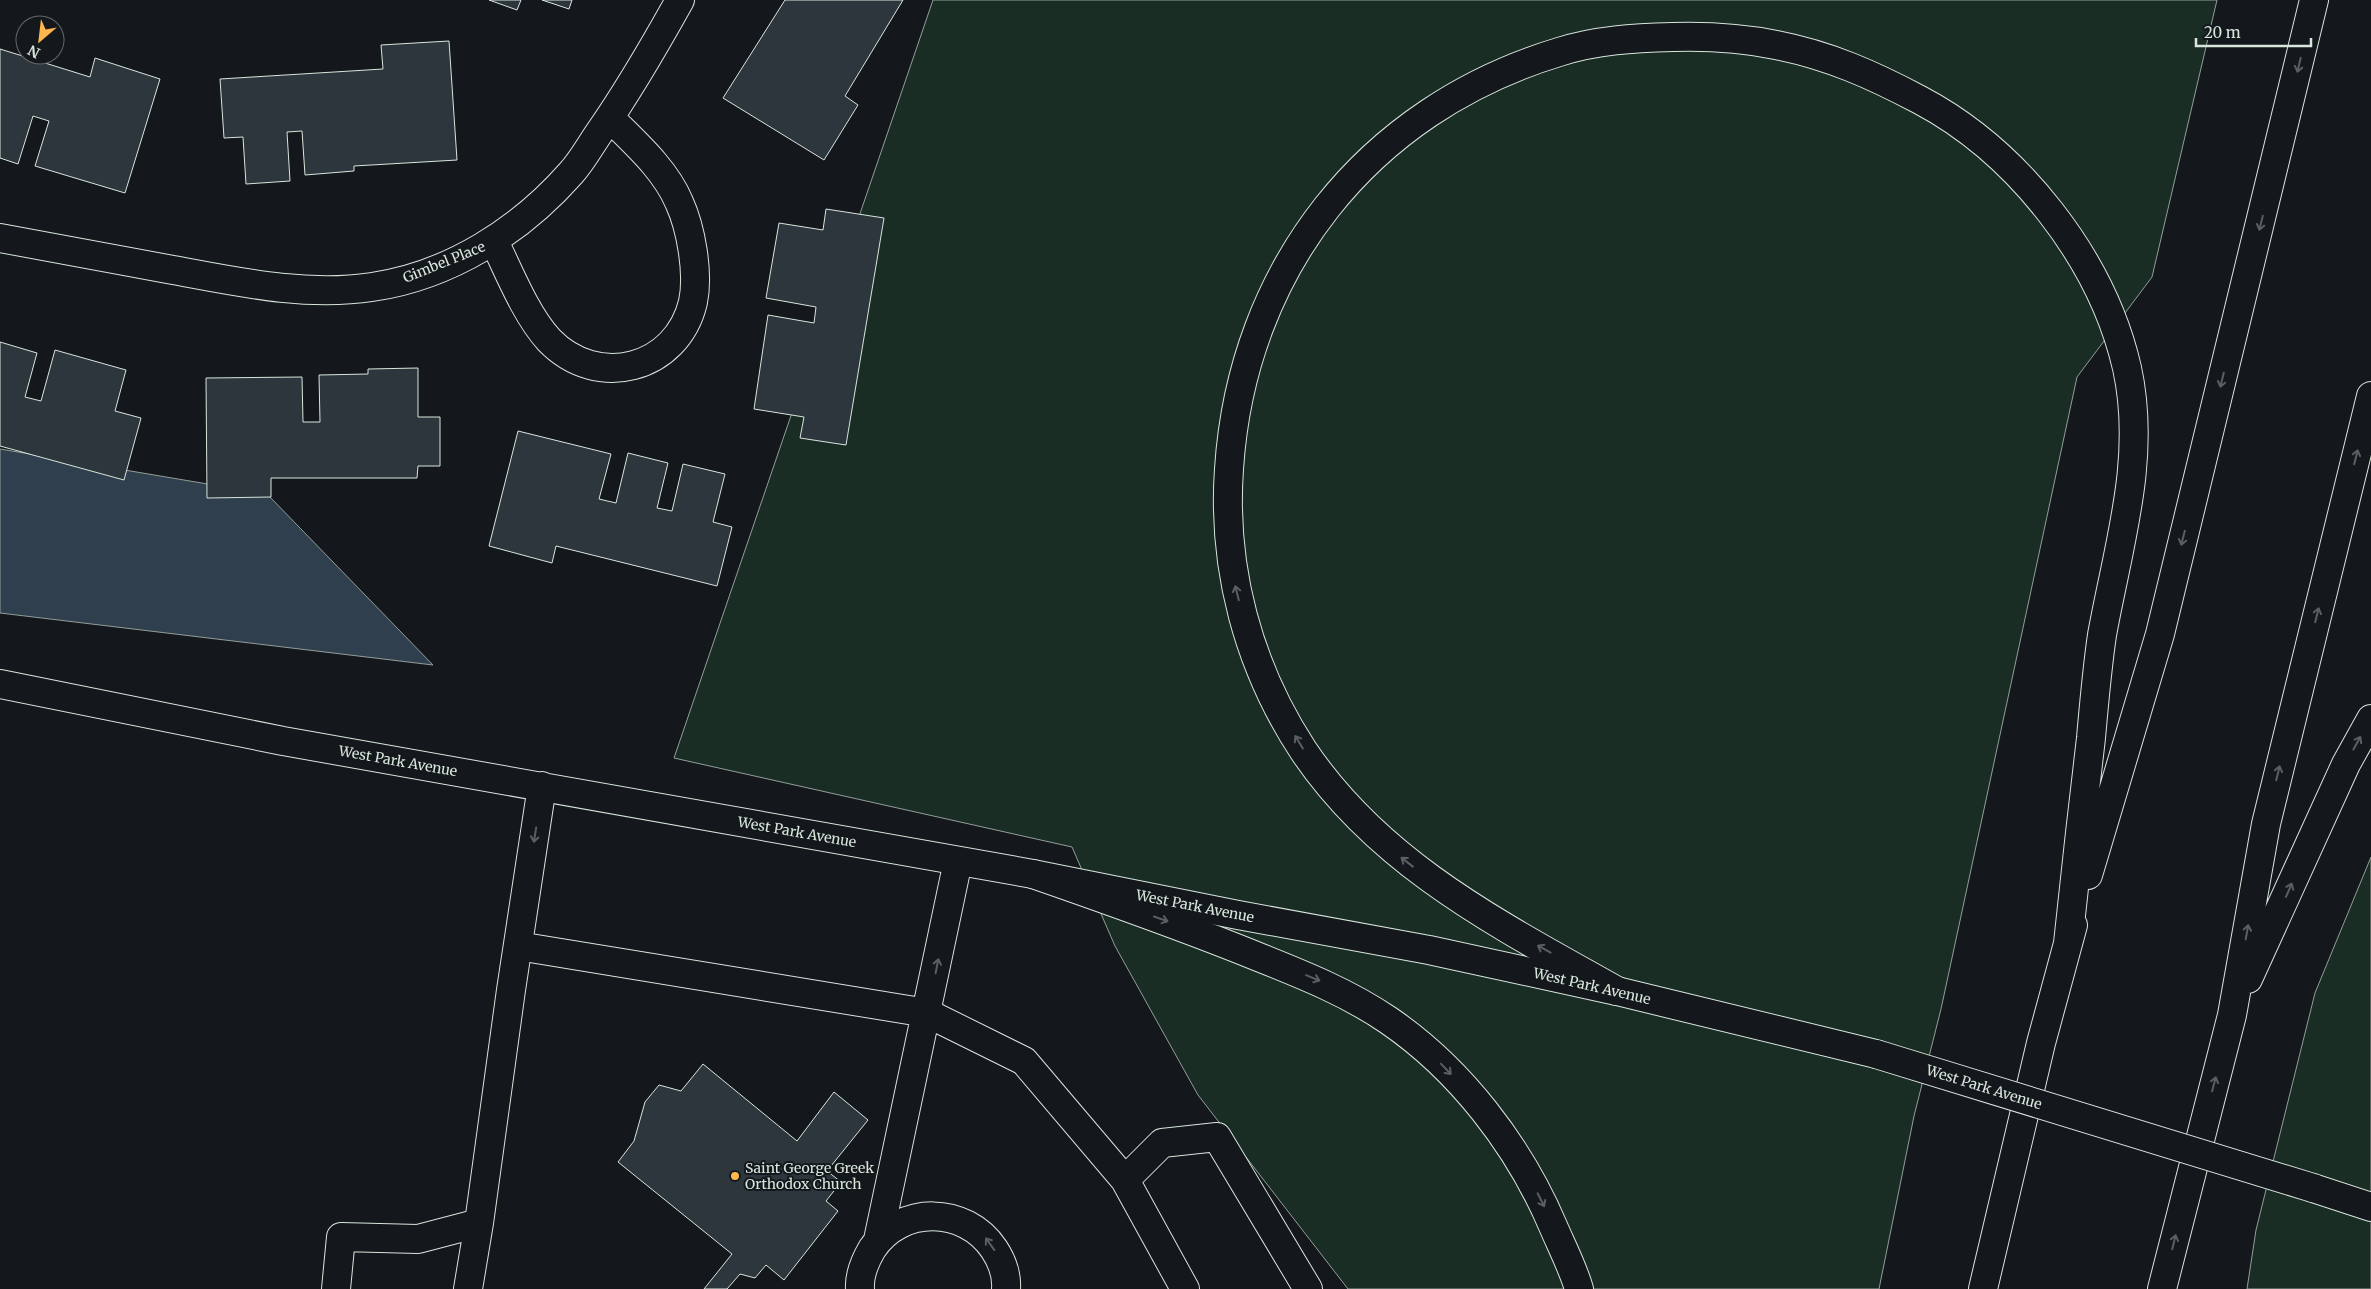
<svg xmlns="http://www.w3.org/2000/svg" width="2371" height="1289" viewBox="0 0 2371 1289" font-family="Merriweather,serif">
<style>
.green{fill:#1a2d24;stroke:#939e99}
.water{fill:#2f3f4d;stroke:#939e99}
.building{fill:#2c363c;stroke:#d8e6dc}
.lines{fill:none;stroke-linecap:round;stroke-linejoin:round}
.minor-casing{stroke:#d8e6dc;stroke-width:30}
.highway-casing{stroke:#d8e6dc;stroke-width:30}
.minor{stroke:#14181c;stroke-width:28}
.highway{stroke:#14181c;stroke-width:28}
.minor-bridge-casing{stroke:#d8e6dc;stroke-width:30;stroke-linecap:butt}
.minor-bridge{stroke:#14181c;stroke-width:28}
.oneway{stroke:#59605f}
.poi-dot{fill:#ffb74d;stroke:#14181c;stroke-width:2}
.labels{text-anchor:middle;stroke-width:4;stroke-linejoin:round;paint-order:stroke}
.street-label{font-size:14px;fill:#d8e6dc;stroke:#14181c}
.poi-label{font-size:14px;fill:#d8e6dc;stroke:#14181c;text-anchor:start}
</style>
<rect width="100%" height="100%" fill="#14181c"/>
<path class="green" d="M933,0H2217L2152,277L2077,377L1941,1009L1914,1116L1879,1289H1348L1198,1095L1115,946L1072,847L674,758Z
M2371,857V1289H2247L2256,1230L2315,993Z"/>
<path class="water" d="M0,449L267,494L433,665L0,613Z"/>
<path class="building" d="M489,0H521L517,10Z
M542,0H572L569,9Z
M785,0H903L845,96L858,105L824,160L723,98Z
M449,41L457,160L354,166V171L305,175L302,131L287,132L290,181L246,184L243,137L224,138L220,79L383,69L381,45Z
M0,49L90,77L95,58L160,79L125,193L35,166L49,121L33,116L18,164L0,158Z
M826,209L884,218L846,445L800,438L804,417L754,409L768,315L814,323L816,307L766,298L779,223L823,230Z
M0,342L37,353L25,397L41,401L55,350L126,370L115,411L141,418L124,480L0,446Z
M418,368V417H440V466H418L417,478H271V497L207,498L206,378L302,377L303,422H320L319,375L368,374V369Z
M518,431L611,454L599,499L616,503L628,453L668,463L657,508L672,511L683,464L725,474L713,522L732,527L717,586L556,546L552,563L489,546Z
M703,1064L797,1141L834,1092L868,1120L827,1171L841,1182L826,1201L838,1211L784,1280L766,1265L755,1278L740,1274L727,1289H704L732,1254L618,1162L634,1141L645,1102L659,1085L681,1091Z"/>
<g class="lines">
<defs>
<path id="minor" d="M0,238C58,249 116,259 173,270C238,282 306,297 372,287C449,276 520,231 571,173C582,161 590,146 599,133C629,90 655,45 680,0
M494,241C509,272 526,315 549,340C597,390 677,370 693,302C699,273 691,228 679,202C665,169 635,143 610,118
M0,684L283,741L1033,874L1238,915L1429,950L1617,991L1876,1054
M518,946L927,1013L1024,1061L1125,1180
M2313,1188L2371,1207
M878,1240L958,861
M336,1289L341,1237L418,1239L479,1223L511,990L542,786
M468,1289L479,1223
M860,1289C859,1275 865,1261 872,1249C901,1205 965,1206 994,1249C1002,1261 1007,1275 1006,1289
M1185,1289L1125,1180L1162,1143L1217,1137L1308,1289"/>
<path id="highway" d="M1033,874C1108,900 1182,926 1256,956C1301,974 1347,992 1388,1020C1460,1069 1519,1146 1553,1226C1562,1247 1573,1268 1579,1289
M2088,875L2160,634L2314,0
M2248,979L2346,764L2371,719
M1617,991C1500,925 1380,865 1303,750C1248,666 1222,568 1229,469C1242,269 1367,110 1559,52C1596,40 1635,38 1673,37C1707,36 1742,38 1776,45C1828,55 1873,75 1920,100C2018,152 2102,259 2127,368C2147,459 2118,546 2102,635C2097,669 2094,704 2091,738C2083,806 2075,875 2068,943
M1983,1289L2041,1043L2073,925
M2162,1289L2232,1015L2266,824L2371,396"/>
</defs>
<use href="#minor" class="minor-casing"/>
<use href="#highway" class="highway-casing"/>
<use href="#minor" class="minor"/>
<use href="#highway" class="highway"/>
<defs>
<path id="minor-bridge" d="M1876,1054L2313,1188"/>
</defs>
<use href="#minor-bridge" class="minor-bridge-casing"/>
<use href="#minor-bridge" class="minor-bridge"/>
</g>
<defs><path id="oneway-shaft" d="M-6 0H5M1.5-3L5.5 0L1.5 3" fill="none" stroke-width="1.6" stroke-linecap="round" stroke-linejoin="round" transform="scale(1.25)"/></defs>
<g class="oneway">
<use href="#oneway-shaft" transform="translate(2299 65) rotate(103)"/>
<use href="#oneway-shaft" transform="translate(2261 223) rotate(104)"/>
<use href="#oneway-shaft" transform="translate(2222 380) rotate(104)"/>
<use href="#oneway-shaft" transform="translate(2356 457) rotate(-76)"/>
<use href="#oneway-shaft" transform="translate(2183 538) rotate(104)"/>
<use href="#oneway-shaft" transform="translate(1237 593) rotate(-104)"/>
<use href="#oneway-shaft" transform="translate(2317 615) rotate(-76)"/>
<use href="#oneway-shaft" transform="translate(1299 742) rotate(-121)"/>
<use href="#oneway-shaft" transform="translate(2357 743) rotate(-61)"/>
<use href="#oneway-shaft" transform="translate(2278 773) rotate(-76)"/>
<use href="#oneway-shaft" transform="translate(535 835) rotate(99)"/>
<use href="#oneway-shaft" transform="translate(1407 862) rotate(-142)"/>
<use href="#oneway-shaft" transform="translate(2289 890) rotate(-66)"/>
<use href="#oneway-shaft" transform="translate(1161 919) rotate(19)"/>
<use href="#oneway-shaft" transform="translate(2247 932) rotate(-80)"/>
<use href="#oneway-shaft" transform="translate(1544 949) rotate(-151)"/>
<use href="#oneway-shaft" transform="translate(937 966) rotate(-79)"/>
<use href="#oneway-shaft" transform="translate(1313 978) rotate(22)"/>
<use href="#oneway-shaft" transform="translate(1446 1069) rotate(46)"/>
<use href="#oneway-shaft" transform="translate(2214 1084) rotate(-75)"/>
<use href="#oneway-shaft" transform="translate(1541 1200) rotate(63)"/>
<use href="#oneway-shaft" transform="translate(2174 1242) rotate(-76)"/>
<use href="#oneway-shaft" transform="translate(990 1244) rotate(-126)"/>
</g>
<circle class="poi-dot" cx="735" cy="1176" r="5"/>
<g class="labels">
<g class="street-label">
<text transform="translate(444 262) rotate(-22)" y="5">Gimbel Place</text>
<text transform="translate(398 761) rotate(10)" y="5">West Park Avenue</text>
<text transform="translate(797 832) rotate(10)" y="5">West Park Avenue</text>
<text transform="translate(1195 906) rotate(11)" y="5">West Park Avenue</text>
<text transform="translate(1592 986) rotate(13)" y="5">West Park Avenue</text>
<text transform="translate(1984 1087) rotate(17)" y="5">West Park Avenue</text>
</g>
<g class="poi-label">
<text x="745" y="1173">Saint George Greek<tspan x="745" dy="16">Orthodox Church</tspan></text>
</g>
</g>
<g transform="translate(40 40) rotate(208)"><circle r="24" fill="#14181c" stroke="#626a69"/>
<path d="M0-4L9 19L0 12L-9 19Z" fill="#ffb74d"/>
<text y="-8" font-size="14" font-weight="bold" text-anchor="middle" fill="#d8e6dc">N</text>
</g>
<path d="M2196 38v8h115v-8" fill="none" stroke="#d8e6dc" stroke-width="2.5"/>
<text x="2204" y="38" font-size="15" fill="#d8e6dc" stroke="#14181c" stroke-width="4" paint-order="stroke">20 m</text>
</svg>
